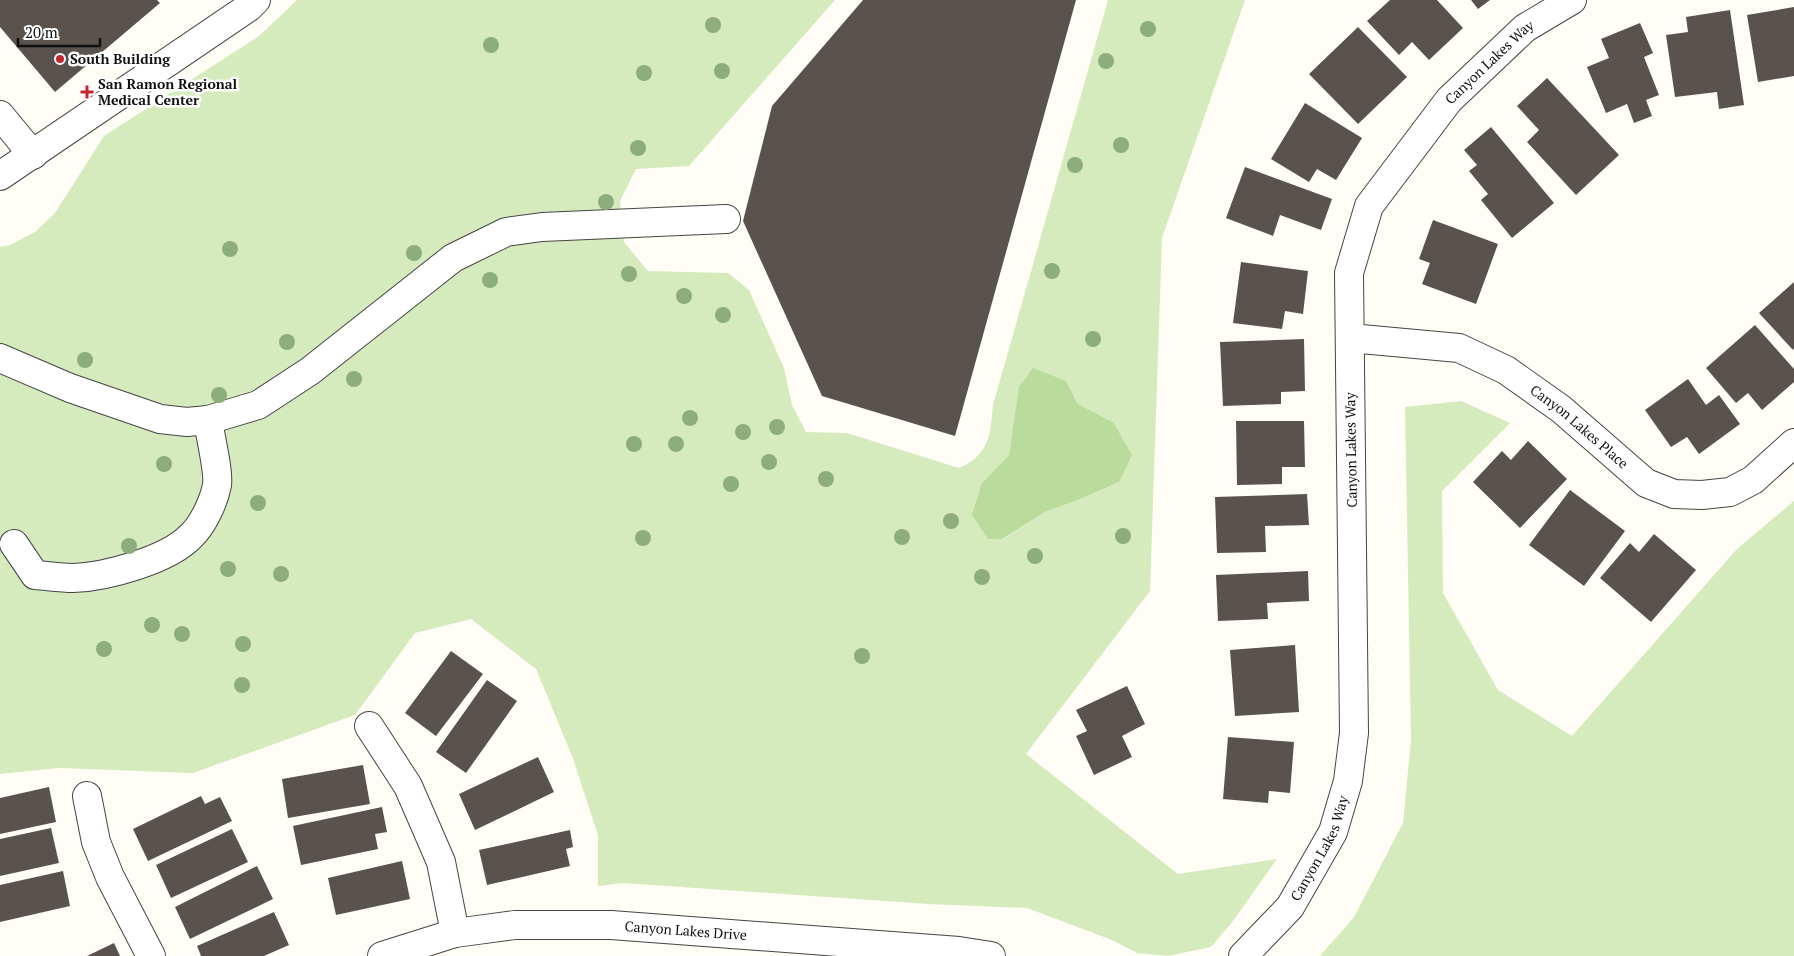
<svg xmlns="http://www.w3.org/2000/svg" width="1794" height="956" viewBox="0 0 1794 956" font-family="'PT Serif',serif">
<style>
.green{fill:#d5ebbd;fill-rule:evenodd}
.forest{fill:#b9dc9c}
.building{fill:#5a524d}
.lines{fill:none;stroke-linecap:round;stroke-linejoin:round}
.minor-casing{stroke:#444;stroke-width:30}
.minor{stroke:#fff;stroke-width:28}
.tree{fill:#8dad7f}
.poi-dot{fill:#c4262e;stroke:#fff;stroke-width:2}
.labels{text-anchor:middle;stroke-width:5;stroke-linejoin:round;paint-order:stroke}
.poi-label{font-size:14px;font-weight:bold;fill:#111;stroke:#fff;text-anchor:start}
.street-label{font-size:14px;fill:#111;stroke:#fff}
</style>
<rect width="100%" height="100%" fill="#fffdf5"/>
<path class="green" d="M297,0H835L689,166L636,169L620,201L624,242L648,271L728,273L749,290L784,368L792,405L806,432L847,433L959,468C990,454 990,436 993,405L1108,0H1245L1162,238L1150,591L1026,754L1178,874L1277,859L1233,921L1211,947L1168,956L1137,953L1112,940L1027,908L928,904L624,883L598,886V835L572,756L536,669L471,619L415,633L355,715L193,773L59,768L0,774V247L10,245L35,232L55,213L104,136L259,36ZM1066,381L1078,404L1113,422L1119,482L1078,500L1045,512L1003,539L982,483L1009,455L1014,424Z
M1461,401L1510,423L1442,491L1443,593L1498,690L1572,736L1737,549L1794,501V956H1320L1354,917L1403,823L1411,740L1405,407Z"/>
<path class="forest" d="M1033,368L1066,381L1078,404L1113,422L1132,455L1119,482L1078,500L1045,512L1002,539H988L972,515L982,483L1009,455L1019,387Z"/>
<path class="building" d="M0,0H157L160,3L55,92L0,27Z
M863,0H1076L955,436L822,396L743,221L772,106Z
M1390,0H1437L1463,28L1429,60L1412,42L1399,55L1367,21Z
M1471,0H1490L1478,9Z
M1794,7V76L1758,82L1747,15Z
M1730,10L1744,105L1719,109L1717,92L1675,97L1666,35L1688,32L1686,17Z
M1640,23L1653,53L1644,57L1659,95L1646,100L1652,116L1634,123L1627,104L1606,113L1587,67L1609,58L1601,39Z
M1358,27L1407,77L1358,124L1309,74Z
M1547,78L1619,155L1576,195L1527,142L1539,130L1517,106Z
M1305,103L1362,138L1336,180L1317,169L1309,182L1271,159Z
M1491,127L1554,203L1512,238L1481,200L1488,194L1469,171L1477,165L1464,150Z
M1245,167L1332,199L1321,230L1280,215L1273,236L1226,218Z
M1433,220L1498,244L1476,304L1422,284L1430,263L1419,259Z
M1241,262L1308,271L1303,314L1285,311L1282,329L1233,323Z
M1794,282V348L1793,350L1759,313Z
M1755,325L1794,369V382L1762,410L1748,393L1736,403L1706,368Z
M1304,339L1305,391L1281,392V404L1223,406L1220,342Z
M1688,379L1706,405L1719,395L1740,424L1699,454L1687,437L1671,447L1645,410Z
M1236,421H1304L1305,467H1282V484L1237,485Z
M1528,441L1567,479L1520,528L1473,482L1502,451L1511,460Z
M1570,490L1625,531L1584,586L1529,545Z
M1307,494L1309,525L1265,526L1266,552L1217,553L1215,497Z
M1654,534L1696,570L1651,622L1600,578L1630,543L1639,552Z
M1308,571L1309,601L1267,603L1268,619L1218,621L1216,575Z
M1295,645L1299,712L1235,716L1230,650Z
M451,651L483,674L436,736L405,713Z
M487,680L517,701L466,773L436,752Z
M1127,686L1145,724L1122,736L1132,757L1094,775L1076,736L1087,731L1076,710Z
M1228,737L1294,742L1290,793L1269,791L1268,803L1223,799Z
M538,757L554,792L475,830L459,794Z
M363,765L370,804L288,818L282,779Z
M49,787L56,822L0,834V798Z
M201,796L205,804L220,797L232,821L148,861L133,829Z
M382,807L387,832L375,834L378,849L301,865L293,826Z
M51,828L59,863L0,876V839Z
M232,829L248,862L171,898L156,865Z
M570,830L573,847L566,849L570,866L487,885L479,850Z
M402,861L410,899L336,915L328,878Z
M257,866L273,899L190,939L175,907Z
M63,871L70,906L0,922V885Z
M274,912L289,945L264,956H201L197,946Z
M114,943L120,956H87Z"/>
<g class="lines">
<defs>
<g id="minor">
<path d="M0,115L33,155"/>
<path d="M0,176L249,7L256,0"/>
<path id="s1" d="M1350,338L1459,348L1506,370L1561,409L1646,483L1674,494L1702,495L1730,492L1753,480L1794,443"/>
<path d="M0,358L70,388L160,419L187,422L208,420L258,405L310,371L453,258L506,232L542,227L726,219"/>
<path d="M14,544L35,575C48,576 61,578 73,578C106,577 168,560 191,536C203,525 214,501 217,485C219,471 210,436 208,420"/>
<path d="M369,726L408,786L441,862L455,933"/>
<path d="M87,796L96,842L110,877L151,956"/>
<path id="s2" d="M382,956L455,933L515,925H611L959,951L991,956"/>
<path id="s3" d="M1243,956L1290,907L1333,832L1348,781L1354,733L1349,273L1369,206L1449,100L1525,28L1572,0"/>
</g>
</defs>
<use href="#minor" class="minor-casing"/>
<use href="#minor" class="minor"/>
</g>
<g class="tree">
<circle cx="713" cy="25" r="8"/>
<circle cx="1148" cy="29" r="8"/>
<circle cx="491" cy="45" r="8"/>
<circle cx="1106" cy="61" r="8"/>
<circle cx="722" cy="71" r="8"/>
<circle cx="644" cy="73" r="8"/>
<circle cx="1121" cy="145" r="8"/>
<circle cx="638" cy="148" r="8"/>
<circle cx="1075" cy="165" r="8"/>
<circle cx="606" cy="202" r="8"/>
<circle cx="230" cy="249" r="8"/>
<circle cx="414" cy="253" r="8"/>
<circle cx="1052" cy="271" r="8"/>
<circle cx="629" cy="274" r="8"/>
<circle cx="490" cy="280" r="8"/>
<circle cx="684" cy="296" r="8"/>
<circle cx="723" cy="315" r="8"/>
<circle cx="1093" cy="339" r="8"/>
<circle cx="287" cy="342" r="8"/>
<circle cx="85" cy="360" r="8"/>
<circle cx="354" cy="379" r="8"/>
<circle cx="219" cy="395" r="8"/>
<circle cx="690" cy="418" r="8"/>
<circle cx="777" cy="427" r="8"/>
<circle cx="743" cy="432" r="8"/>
<circle cx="634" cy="444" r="8"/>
<circle cx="676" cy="444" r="8"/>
<circle cx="769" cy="462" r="8"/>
<circle cx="164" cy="464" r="8"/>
<circle cx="826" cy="479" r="8"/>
<circle cx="731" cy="484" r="8"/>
<circle cx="258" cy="503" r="8"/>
<circle cx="951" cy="521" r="8"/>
<circle cx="1123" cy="536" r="8"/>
<circle cx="902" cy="537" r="8"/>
<circle cx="643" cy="538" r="8"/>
<circle cx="129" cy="546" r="8"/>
<circle cx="1035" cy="556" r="8"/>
<circle cx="228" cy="569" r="8"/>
<circle cx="281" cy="574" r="8"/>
<circle cx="982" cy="577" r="8"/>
<circle cx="152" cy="625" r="8"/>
<circle cx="182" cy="634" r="8"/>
<circle cx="243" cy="644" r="8"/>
<circle cx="104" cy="649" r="8"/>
<circle cx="862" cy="656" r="8"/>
<circle cx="242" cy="685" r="8"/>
</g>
<g class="poi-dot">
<circle cx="60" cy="59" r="5"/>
<path d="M84.5 84.5h5v5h5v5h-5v5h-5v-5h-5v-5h5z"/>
</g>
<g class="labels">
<g class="poi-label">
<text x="70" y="64">South Building</text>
<text x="98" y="89">San Ramon Regional<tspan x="98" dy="16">Medical Center</tspan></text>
</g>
<g class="street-label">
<text dy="5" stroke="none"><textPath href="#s3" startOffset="974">Canyon Lakes Way</textPath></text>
<text dy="5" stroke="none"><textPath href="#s1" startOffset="254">Canyon Lakes Place</textPath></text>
<text transform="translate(1351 450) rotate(-91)" y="5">Canyon Lakes Way</text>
<text dy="5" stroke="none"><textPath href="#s3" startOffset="134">Canyon Lakes Way</textPath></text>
<text dy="5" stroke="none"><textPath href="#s2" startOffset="308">Canyon Lakes Drive</textPath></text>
</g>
</g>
<path d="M18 38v8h82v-8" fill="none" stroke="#111111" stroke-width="2.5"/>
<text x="25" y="38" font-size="15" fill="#111111" stroke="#ffffff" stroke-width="4" paint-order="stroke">20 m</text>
</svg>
